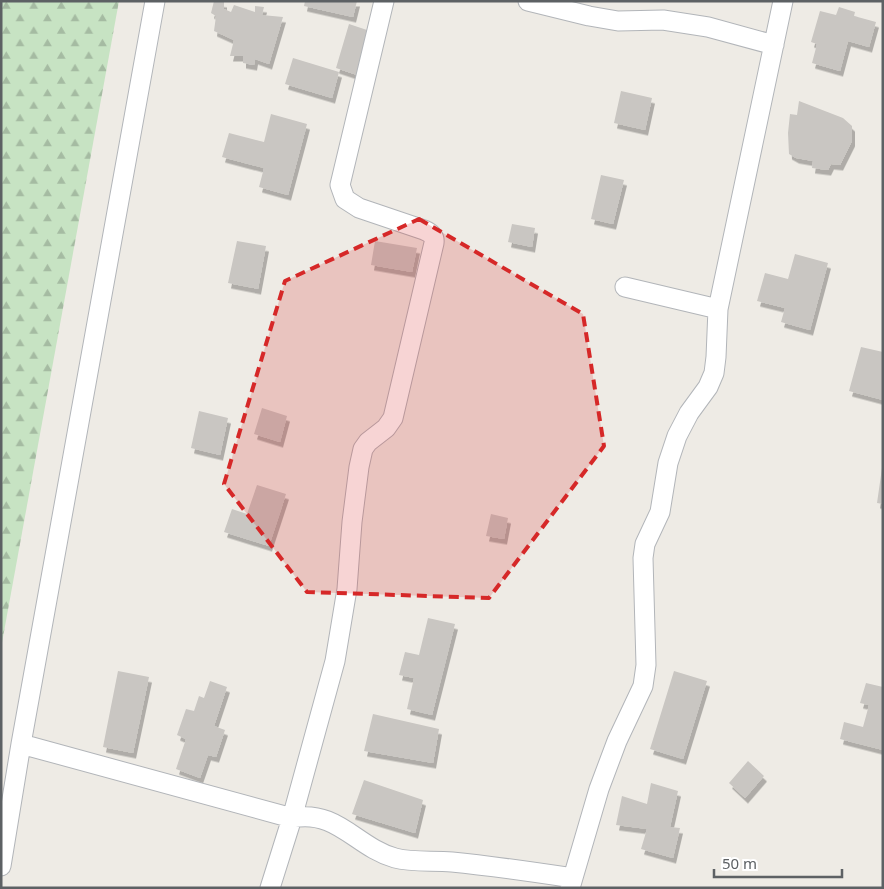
<svg xmlns="http://www.w3.org/2000/svg" width="884" height="889" viewBox="0 0 884 889" font-family="'Noto Sans',sans-serif">
<style>
.forest{fill:url(#forest-firs)}
.building{fill:#c9c6c2;filter:url(#shadow)}
.lines{fill:none;stroke-linecap:round;stroke-linejoin:round}
.minor-casing{stroke:#b2b5b9;stroke-width:21}
.minor{stroke:#fff;stroke-width:19}
.marked{fill:#d62828;fill-opacity:0.2;stroke:#d62828;stroke-width:4;stroke-dasharray:10 6;stroke-linejoin:round}
</style>
<defs>
<pattern id="forest-firs" width="22" height="20" patternUnits="userSpaceOnUse" patternTransform="scale(1.25)"><rect width="22" height="20" fill="#c7e3c3"/><path d="M5 1l3.5 6h-7zM16 11l3.5 6h-7z" fill="#a5bba2"/></pattern>
<filter id="shadow"><feDropShadow dx="3" dy="5.5" stdDeviation="0" flood-color="#0004"/></filter>
</defs>
<rect width="100%" height="100%" fill="#eeebe5"/>
<path class="forest" d="M1,1H119L1,648Z"/>
<path class="building" d="M214,1L224,2V9L231,12L234,5L255,12V6L264,7L262,15L283,17L269,64L255,59L254,65L243,63V56H230L234,40L214,31L216,16L211,13Z
M305,1H357L353,17L304,6Z
M839,7L855,12L854,16L876,22L869,47L848,41L840,71L812,63L817,44L811,42L820,11L836,15Z
M349,24L370,31L357,75L336,68Z
M293,58L339,72L332,98L285,84Z
M621,91L652,98L645,130L614,123Z
M799,101L843,118L852,126V141L840,165L831,164L828,170L812,168L813,161L796,158L789,154L788,133L790,114L797,115Z
M271,114L307,124L288,195L259,187L264,168L222,157L229,133L264,142Z
M601,175L624,180L613,224L591,219Z
M512,224L535,228L532,247L508,242Z
M237,241L266,246L258,289L228,283Z
M375,241L417,248L412,272L371,265Z
M795,254L828,263L810,330L781,322L785,308L757,301L765,273L788,279Z
M861,347L883,352V400L849,391Z
M262,408L287,416L280,442L254,434Z
M199,411L228,418L220,455L191,448Z
M882,468H883V504L877,503Z
M257,485L286,494L269,546L224,532L232,509L247,514Z
M491,514L508,518L504,539L486,536Z
M428,618L455,624L432,715L407,709L414,678L399,675L405,652L419,655Z
M118,671L149,677L133,753L103,747Z
M674,671L707,681L683,759L650,749Z
M210,681L227,687L214,726L225,730L216,757L208,755L200,778L176,769L186,739L177,735L186,709L194,711L199,696L204,698Z
M866,683L883,687V750L840,739L844,722L863,727L869,705L860,703Z
M373,714L439,729L433,763L364,751Z
M748,761L764,776L745,798L729,783Z
M364,780L423,800L415,833L352,814Z
M651,783L678,791L670,827L680,828L673,858L641,849L647,829L616,825L622,796L647,804Z"/>
<g class="lines">
<defs>
<path id="minor" d="M528,1L589,16L618,21L663,20L708,27L774,45
M625,287L718,309
M21,744L292,818C337,809 356,847 395,858C413,863 434,860 452,862C493,866 533,872 573,878
M1,866L21,744L155,1
M270,888L292,818L335,661L347,589L352,522L359,467L363,449L368,442L386,428L393,418L434,243C435,236 431,233 424,230L359,208L345,199L340,185L384,1
M570,888L599,789L617,741L643,686L646,665L643,558L645,544L660,512L668,463L677,436L689,413L708,387L714,373L716,357L718,309L783,1"/>
</defs>
<use href="#minor" class="minor-casing"/>
<use href="#minor" class="minor"/>
</g>
<path class="marked" d="M419,219L583,314L604,446L489,598L307,592L224,484L285,281Z"/>
<rect width="884" height="889" fill="none" stroke="#5d6164" stroke-width="5"/>
<path d="M714 869v8h128v-8" fill="none" stroke="#5d6164" stroke-width="2.5"/>
<text x="722" y="869" font-size="15" fill="#5d6164" stroke="#ffffff" stroke-width="4" paint-order="stroke">50 m</text>
</svg>
